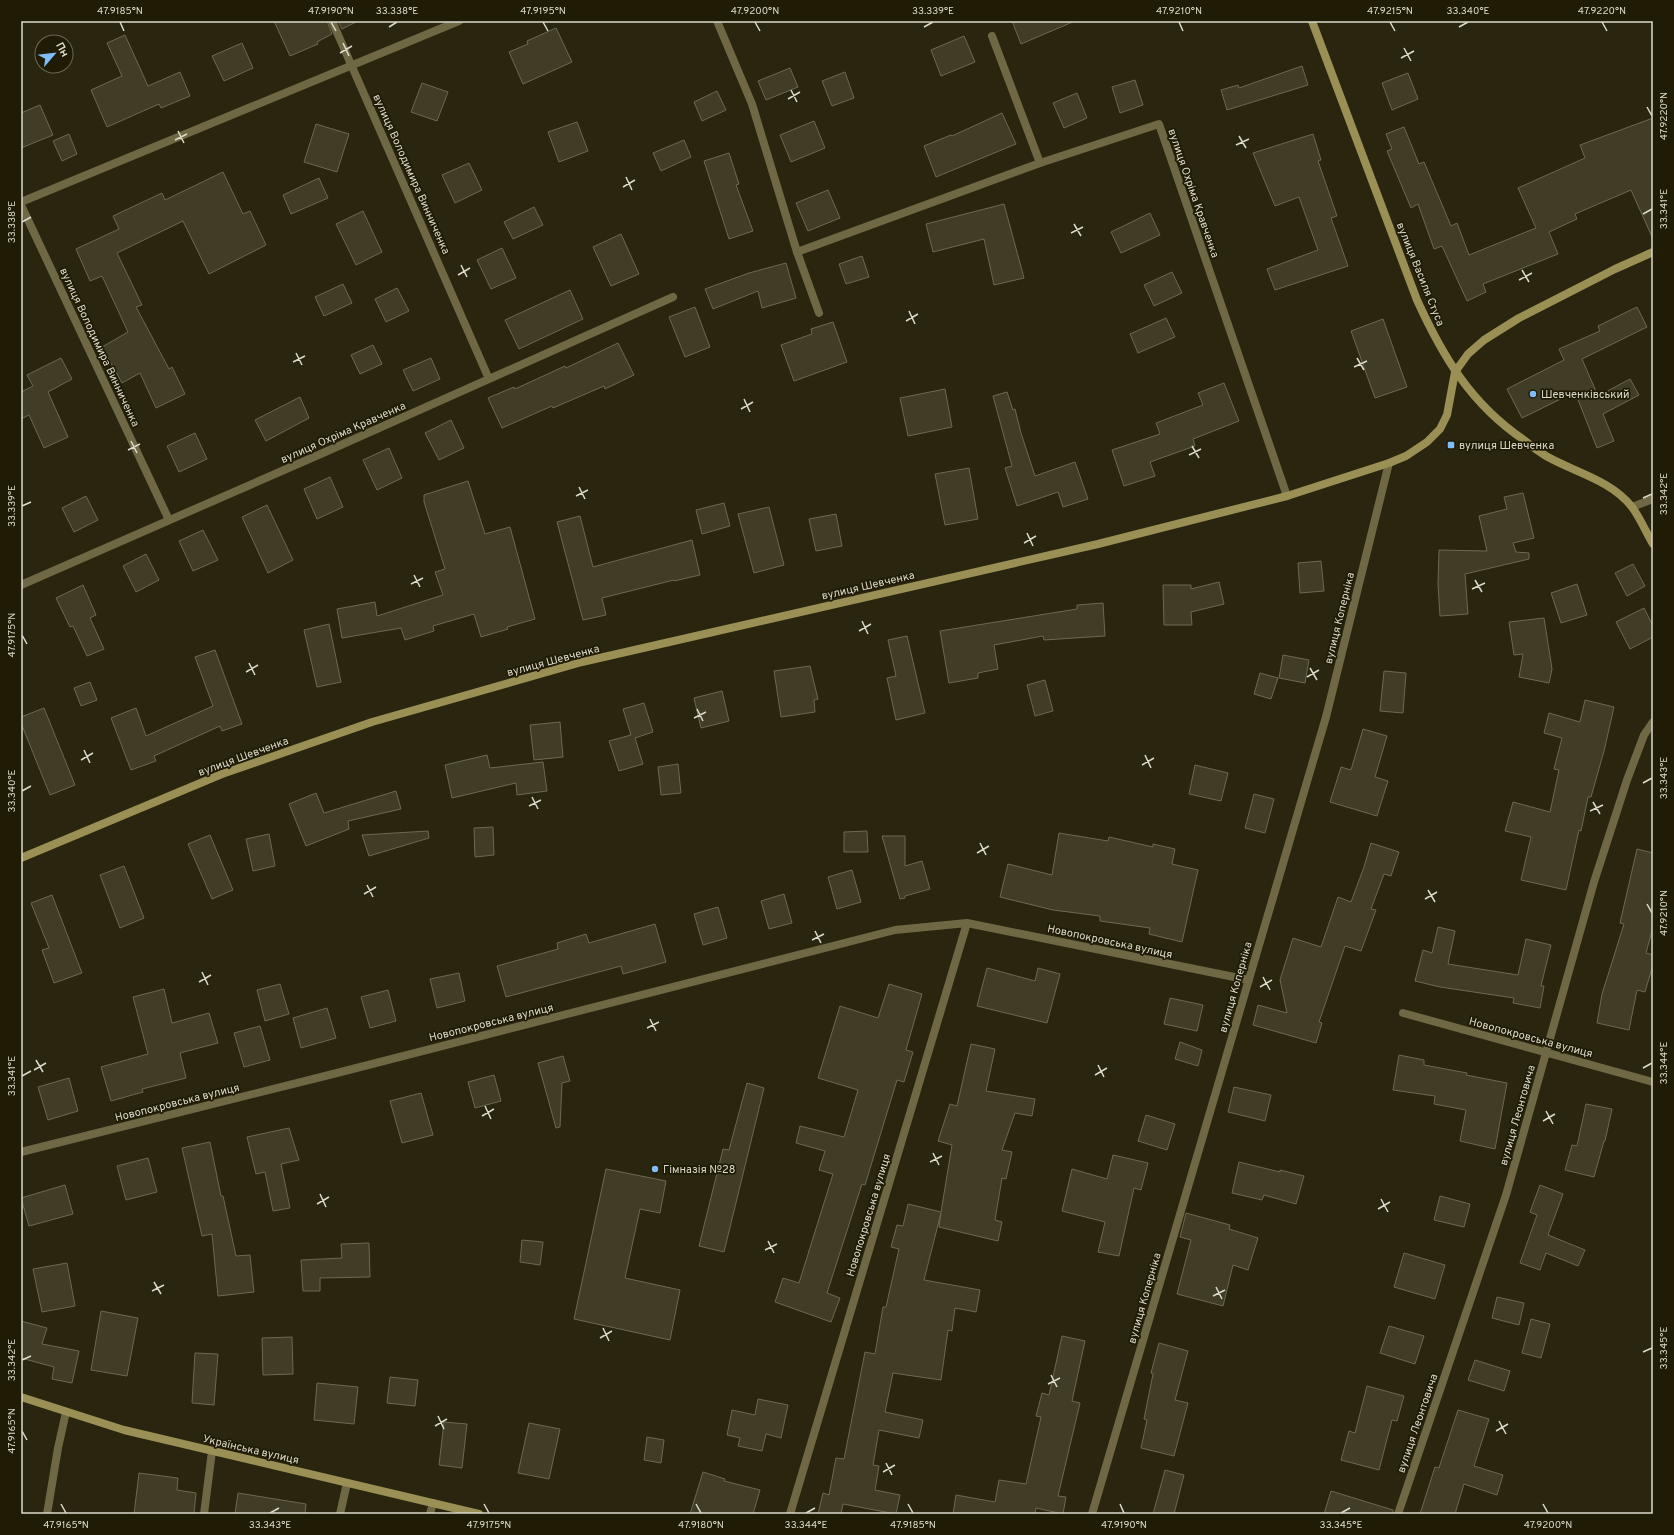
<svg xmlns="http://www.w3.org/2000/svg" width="1674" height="1535" viewBox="0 0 1674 1535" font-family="Overpass,sans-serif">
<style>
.building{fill:#403c25;stroke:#6d6951}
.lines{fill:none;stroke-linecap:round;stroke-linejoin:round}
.lane{stroke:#6f6844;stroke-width:8}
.street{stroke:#6f6844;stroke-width:8}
.secondary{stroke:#9a8f54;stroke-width:8}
.ticks{fill:none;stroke:#dcdacc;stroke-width:1.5}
.poi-dot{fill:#7fbdfa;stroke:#1f1b05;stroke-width:1.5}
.labels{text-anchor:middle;stroke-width:3.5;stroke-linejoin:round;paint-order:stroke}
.street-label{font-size:11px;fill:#dcdacc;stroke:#1f1b05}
.poi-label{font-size:11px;fill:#dcdacc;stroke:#1f1b05;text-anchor:start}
.neatline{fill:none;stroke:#dcdacc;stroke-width:1.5}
.ticks-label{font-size:10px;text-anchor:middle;fill:#dcdacc}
</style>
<rect width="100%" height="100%" fill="#29250e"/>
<path class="building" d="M274,21H327L332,34L317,42L318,44L290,56Z
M338,21H358L342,29Z
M1012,21H1075L1021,44Z
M556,28L572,62L523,84L509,52L528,44L527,41Z
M125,35L148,86L180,72L190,96L161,108L159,104L107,127L91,90L122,76L107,43Z
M964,36L975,62L941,76L931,50Z
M242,43L253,68L224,81L212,56Z
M1302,66L1308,85L1227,110L1221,90L1238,85L1239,88Z
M790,68L798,87L766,100L758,81Z
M845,72L854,98L832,106L822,81Z
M1408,73L1418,99L1392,110L1382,83Z
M1135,80L1143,105L1120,113L1112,87Z
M422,83L448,92L437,121L411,112Z
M717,91L726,110L702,121L694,102Z
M1077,93L1087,118L1064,128L1053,103Z
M40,105L53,135L21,148V113Z
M1002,113L1016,144L936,177L924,146L951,135L952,136Z
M1653,118V239L1631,190L1575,214L1577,219L1549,232L1558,254L1483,284L1486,292L1467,301L1442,246L1434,249L1418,204L1411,208L1387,151L1392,149L1386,134L1404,127L1419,164L1424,162L1451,226L1457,223L1469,255L1536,228L1518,188L1585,158L1580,145Z
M814,121L825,148L791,162L780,135Z
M577,122L588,151L559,162L548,132Z
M316,124L349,134L337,172L304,162Z
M69,134L77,154L62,161L53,141Z
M1313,134L1321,160L1318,161L1337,216L1331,218L1348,266L1275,290L1267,269L1318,250L1299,197L1275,206L1253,153Z
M684,140L691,157L661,171L653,153Z
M729,153L739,184L736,185L753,231L729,239L704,161Z
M469,163L482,190L455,203L442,175Z
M223,172L243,214L250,211L266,245L209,274L183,221L117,253L142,305L136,307L169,369L172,367L185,394L156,408L140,373L122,383L102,347L128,332L102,276L90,281L76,249L119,229L113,216L162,193L165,200Z
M319,178L328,198L291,214L283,195Z
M828,190L840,218L808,231L796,203Z
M1004,204L1024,278L994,285L984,239L933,252L926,224Z
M534,207L543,225L513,239L504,222Z
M363,211L382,252L356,265L336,224Z
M1150,213L1160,235L1121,253L1111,232Z
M621,234L639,274L611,286L593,247Z
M502,248L516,278L491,289L477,260Z
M862,256L869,277L846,284L839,264Z
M786,263L796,298L762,308L758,291L713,309L705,289L749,273Z
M1172,272L1182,293L1154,306L1144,285Z
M343,284L352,303L324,316L315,297Z
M397,288L409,311L386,322L375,299Z
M570,290L583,319L519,349L505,320Z
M695,307L710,347L685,357L669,317Z
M1637,307L1647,327L1582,359L1598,396L1630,379L1639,395L1603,414L1614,441L1597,448L1575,392L1522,418L1507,389L1564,360L1559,349L1600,331L1598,326Z
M1166,318L1175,337L1138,353L1130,334Z
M1383,319L1407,387L1375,398L1351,331Z
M833,322L847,362L794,381L781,345L812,334L811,329Z
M618,343L634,375L605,389L604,386L553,408L552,406L502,428L488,398L514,387L515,389L565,366L566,368Z
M373,345L382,364L360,374L351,355Z
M61,358L72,379L48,392L68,437L44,448L29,415L21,419V392L33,386L27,375Z
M431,358L440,379L413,391L403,370Z
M1224,383L1239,421L1193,439L1195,446L1150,462L1155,476L1124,486L1112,450L1160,434L1156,423L1203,405L1198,393Z
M945,389L952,427L908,436L900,398Z
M1007,392L1013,410L1015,409L1021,433L1035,476L1075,462L1088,499L1063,507L1058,492L1017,506L1005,468L1012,466L993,396Z
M300,397L309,418L266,441L255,420Z
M451,420L464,448L439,460L425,433Z
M195,433L207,459L179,472L167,446Z
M389,448L402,478L377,490L363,460Z
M969,468L978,519L945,525L935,474Z
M330,477L343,507L317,519L304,489Z
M468,481L485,534L510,527L535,619L507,627L508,629L481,637L474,614L433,626L434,631L405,640L401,628L342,638L337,609L375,602L377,616L443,595L435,572L445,569L424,502V495Z
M1523,493L1534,538L1513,543L1516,552L1529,553V559L1465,574L1468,614L1440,616L1438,584L1439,550L1487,551L1479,516L1507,509L1504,497Z
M86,496L98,520L74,532L62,508Z
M724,503L730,526L702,534L696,510Z
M267,505L293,560L268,573L242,517Z
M769,507L784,565L754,573L738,514Z
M836,514L842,546L816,551L809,519Z
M580,516L593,567L692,540L700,575L674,581V580L602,598L606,615L583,620L557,522Z
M203,530L218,560L193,571L179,541Z
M146,554L159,580L136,592L123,566Z
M1321,561L1324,591L1300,593L1298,563Z
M1633,564L1645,586L1627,596L1615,573Z
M1219,582L1224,604L1191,612L1192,625H1164L1163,585H1191V589Z
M1577,584L1587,615L1561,623L1551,593Z
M83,585L96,615L90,618L104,649L87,656L73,626L70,627L56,598Z
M1103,603L1105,636L1044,640L1043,636L994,645L998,669L978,673V678L949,683L940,631L1077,609V605Z
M1644,608L1653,626V637L1630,649L1616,622Z
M1544,618L1552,669L1549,683L1519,677L1523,654L1514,655L1509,622Z
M329,624L341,682L317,687L304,630Z
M907,636L925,713L896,720L887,678L896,676L888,640Z
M215,650L242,724L222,731L220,726L154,756L156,761L131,770L111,718L136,708L146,736L213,706L195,657Z
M1283,655L1309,660L1305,683L1279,678Z
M810,666L818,699L814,700L815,712L781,717L774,671Z
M1384,671L1406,673L1403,713L1380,711Z
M1260,673L1278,678L1271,699L1254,694Z
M1045,680L1053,711L1035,716L1027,685Z
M90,682L97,700L81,706L74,688Z
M722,691L729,721L701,728L694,698Z
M1585,700L1614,707L1604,751L1591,797H1588L1581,831L1579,830L1566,890L1521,880L1531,837L1505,831L1513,802L1550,812L1559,770L1554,769L1562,738L1544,733L1549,713L1580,722Z
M644,703L653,732L635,738L643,764L619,771L609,741L631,735L623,709Z
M44,708L75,785L50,795L21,723V717Z
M560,722L563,757L534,760L530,725Z
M1363,729L1387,736L1375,777L1388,781L1377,816L1330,802L1341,767L1351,770Z
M487,755L490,768L543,762L547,791L517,795L516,783L452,798L445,765Z
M678,764L681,793L661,795L658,767Z
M1195,765L1228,773L1221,801L1189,794Z
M396,791L401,809L348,821L349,829L306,846L289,804L316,793L324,813Z
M1254,794L1274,799L1265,833L1245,828Z
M493,827L494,855L475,857L474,828Z
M428,831L429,838L369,856L362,835Z
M867,831L868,852H844V832Z
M1059,833L1108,841L1109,837L1153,847V844L1175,849L1172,864L1198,870L1182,942L1149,934L1150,928L1100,921V916L1053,910L1000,897L1008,864L1052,875Z
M269,834L275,866L253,871L246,839Z
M210,835L233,890L212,899L188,844Z
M882,836H905V866L922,861L930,889L905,896V898L900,899Z
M1371,843L1399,852L1391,876L1384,874L1371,909L1376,910L1361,951L1345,946L1319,1022L1322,1023L1316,1043L1253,1025L1258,1005L1287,1013L1280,980L1293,938L1321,947L1338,897L1351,902L1364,867Z
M1637,849L1653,853V927L1646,953L1653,955V965L1645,992L1637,990L1629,1030L1597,1023L1602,994L1624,924L1620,923Z
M124,866L144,918L120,928L100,875Z
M852,870L861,902L837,909L828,877Z
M784,894L792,923L769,929L761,901Z
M52,895L82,973L54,983L42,950L49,948L31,903Z
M718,907L727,938L703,945L694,914Z
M655,924L666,962L623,974L621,966L506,997L497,966L558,949L557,943L586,934L589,943Z
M1438,927L1455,931L1448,964L1518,975L1526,939L1551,945L1541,986H1544L1540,1008L1513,1003L1514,998L1440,987L1415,981L1423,950L1432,953Z
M987,968L1035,981L1038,968L1060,974L1047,1023L977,1006Z
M459,973L465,1001L437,1008L430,979Z
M280,984L289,1014L265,1021L257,990Z
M889,984L922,994L906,1050L913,1052L904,1082L897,1080L865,1185L862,1184L827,1293L840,1298L831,1322L775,1302L783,1278L799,1283L833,1174L819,1170L825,1151L796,1143L800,1126L844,1137L858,1090L818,1078L840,1006L878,1018Z
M164,989L172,1023L209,1013L218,1043L180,1053L186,1078L142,1089L143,1092L111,1101L101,1067L148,1054L133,997Z
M388,990L396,1021L370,1028L361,997Z
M1170,998L1203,1005L1197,1031L1164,1024Z
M327,1008L336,1038L301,1048L293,1018Z
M260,1026L270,1060L244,1067L234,1033Z
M1180,1042L1202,1050L1198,1066L1175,1059Z
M971,1044L995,1049L986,1091L1035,1099L1032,1116L1015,1113L1002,1150L1012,1152L1006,1179L1002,1178L995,1220L1002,1222L998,1241L939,1227L941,1213L924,1280L980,1290L976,1312L955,1308L952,1331L948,1330L941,1380L893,1373L885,1412L923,1420L919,1438L879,1430L873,1465L879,1466L875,1490L900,1495L896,1514L843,1504L841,1514H818L823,1493L829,1495L836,1458L844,1459L865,1352L875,1354L883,1307H886L899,1249L891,1247L897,1225L903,1226L908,1204L941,1212L952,1145L938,1141L950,1104L957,1106Z
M1399,1055L1424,1060V1065L1467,1073L1466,1075L1507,1083L1495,1149L1460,1141L1466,1110L1434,1104L1435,1096L1393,1090Z
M563,1056L570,1081L562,1083L560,1127L556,1128L538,1063Z
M494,1075L501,1101L475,1108L468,1082Z
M69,1078L78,1111L48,1120L38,1087Z
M747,1083L764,1088L724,1252L699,1246L723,1149L729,1150Z
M1234,1087L1271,1095L1265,1121L1228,1112Z
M421,1093L433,1135L402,1143L390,1101Z
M1586,1104L1612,1109L1605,1141H1604L1594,1177L1565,1170L1572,1145L1577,1146Z
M1146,1115L1175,1124L1167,1150L1138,1141Z
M289,1128L299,1160L281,1164L290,1208L273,1211L265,1172L256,1174L247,1137Z
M210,1142L221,1196H223L236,1256L250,1255L254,1292L218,1296L212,1234L202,1236L182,1148Z
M1113,1155L1148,1163L1141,1190L1134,1188L1119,1256L1098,1252L1105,1222L1062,1211L1072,1169L1107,1179Z
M148,1158L157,1192L126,1200L117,1166Z
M1239,1162L1280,1172V1170L1304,1176L1296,1204L1264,1195L1262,1200L1232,1193Z
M606,1169L666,1181L660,1213L640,1209L625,1278L680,1290L670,1340L574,1319Z
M65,1185L73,1214L29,1226L21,1198Z
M1540,1185L1563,1194L1548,1235L1585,1250L1578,1266L1546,1253L1540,1270L1520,1263L1537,1215L1530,1212Z
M1440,1196L1470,1204L1464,1227L1434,1220Z
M1186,1213L1230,1225L1229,1229L1258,1238L1248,1270L1233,1265L1223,1306L1177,1294L1191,1240L1180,1237Z
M522,1240L543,1242L540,1265L520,1262Z
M369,1243L370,1277L320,1278V1291H303L301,1260L342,1258L341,1244Z
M1404,1253L1445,1265L1435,1299L1394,1287Z
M67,1263L75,1306L42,1312L33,1269Z
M1497,1297L1524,1303L1519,1325L1492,1318Z
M101,1311L138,1318L127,1376L91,1370Z
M1531,1319L1550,1324L1541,1358L1522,1353Z
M21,1321L47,1328L42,1344L79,1351L72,1383L52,1379L54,1367L21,1358Z
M1389,1326L1424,1336L1415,1364L1380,1353Z
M1062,1336L1085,1341L1072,1401L1080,1403L1058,1496L1066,1497L1063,1514L1036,1508L1035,1514H953L956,1495L995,1502L999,1480L1026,1484L1041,1417L1036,1416L1042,1393L1049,1395Z
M292,1337L293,1374L263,1375L262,1338Z
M1159,1343L1188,1351L1175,1400L1188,1403L1174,1456L1141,1448L1147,1420L1144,1419L1153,1374L1151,1373Z
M195,1353L218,1354L214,1405L192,1403Z
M1475,1360L1510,1371L1504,1391L1468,1380Z
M390,1377L418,1380L415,1406L387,1403Z
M317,1383L358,1387L354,1424L314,1420Z
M1367,1386L1404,1396L1397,1421L1392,1420L1379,1470L1341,1460L1349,1431L1355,1433Z
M758,1399L788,1405L781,1438L766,1434L762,1451L738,1446L740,1438L727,1435L732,1410L755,1415Z
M1458,1410L1489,1419L1474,1466L1503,1475L1497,1495L1464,1484L1455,1514H1420L1435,1467L1439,1468Z
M444,1422L467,1424L462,1468L439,1465Z
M529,1423L560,1429L549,1479L518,1473Z
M647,1437L664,1440L661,1463L644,1460Z
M1165,1470L1184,1475L1174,1514H1153Z
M703,1472L725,1479L724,1481L760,1490L753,1514H690Z
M139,1473L178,1478L177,1490L196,1493L194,1514H134Z
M1331,1491L1393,1510V1514H1324Z
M238,1493L306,1504L305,1514H235Z"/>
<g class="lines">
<path class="lane" d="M992,36L1040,163
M797,252L819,313
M47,1514L58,1448L66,1412
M204,1514L212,1451
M340,1514L347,1483
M430,1514L433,1503"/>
<path class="street" d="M332,21L489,379
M717,21L752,104L797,252L1040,163L1159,124L1287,496
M21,202L459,21
M21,205L169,520
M1632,507L1653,499
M21,585L323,453L673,297
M1403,1013L1653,1082
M21,1152L333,1074L895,930L967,923L1249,980
M790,1514L967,923
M1092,1514L1326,717L1389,463
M1398,1514L1506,1195L1594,882L1627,780L1644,735L1653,722"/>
<path class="secondary" d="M1312,21L1417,300C1443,357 1471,404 1524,440C1531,446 1538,451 1546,456C1574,472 1611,480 1632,507C1640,518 1646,532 1653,544
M21,858L222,774L372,722L582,662L1098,544L1287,496L1389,463L1406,456L1427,442L1440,429L1447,415L1455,372L1468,354L1484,340L1519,318L1615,269L1653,252
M21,1397L124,1430L479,1514"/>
</g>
<path class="ticks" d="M120,22L124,31M331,22L336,31M543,22L548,31M755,22L760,31M1179,22L1183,31M1390,22L1395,31M1602,22L1607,31M389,27L397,22M924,27L933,22M1459,27L1468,22M343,43L349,56M1404,48L1411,61M340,53L352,46M1401,58L1414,51M791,90L797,102M788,99L800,92M1647,107L1652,116M178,131L184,143M1239,136L1246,148M175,140L187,134M1236,145L1249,139M626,177L632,190M623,187L635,180M1643,214L1652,209M22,222L31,217M1074,224L1081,236M1071,233L1083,227M461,265L467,277M1522,270L1529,282M458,275L470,268M1519,280L1532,273M909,311L915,324M906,321L918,314M296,353L302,365M1357,358L1364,370M293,362L305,356M1354,367L1367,361M744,399L750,412M741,409L753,402M131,441L137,453M1192,446L1199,458M128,450L140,444M1189,455L1201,449M579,487L585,499M576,496L588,490M1643,498L1652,494M22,506L31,502M1027,533L1033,546M1024,543L1036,536M414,575L420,587M1475,580L1482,592M411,584L423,578M1472,589L1485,583M862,621L868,634M859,631L871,624M22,635L27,644M249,663L255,675M1310,668L1317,680M246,672L258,665M1307,677L1319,670M697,709L703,721M694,718L706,712M84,750L90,763M1145,755L1151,768M81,760L93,753M1142,765L1154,758M1643,783L1652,778M22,791L31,786M532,797L538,809M1593,802L1600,814M529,806L541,800M1590,811L1603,805M980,843L986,855M977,853L989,846M367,885L373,897M1428,890L1435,902M364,894L376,887M1425,899L1437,892M1647,904L1652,913M815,931L821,943M812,940L824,934M202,972L208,985M1263,977L1270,990M199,982L211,975M1260,987L1272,980M650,1019L656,1031M647,1028L659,1022M36,1060L43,1072M1098,1065L1104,1077M1643,1068L1652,1063M34,1070L46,1063M1095,1075L1107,1068M22,1076L31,1071M485,1106L491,1119M1546,1111L1553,1124M482,1116L494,1109M1543,1121L1555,1114M933,1153L939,1165M930,1162L942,1156M320,1194L326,1207M1381,1199L1388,1212M317,1204L329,1197M1378,1209L1390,1202M768,1241L774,1253M765,1250L777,1244M154,1282L161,1294M1216,1287L1222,1299M152,1291L164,1285M1213,1296L1225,1290M603,1328L609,1341M600,1338L612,1331M1643,1352L1652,1348M22,1360L31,1356M1051,1375L1057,1387M1048,1384L1060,1378M438,1416L444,1429M1499,1421L1506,1434M435,1426L447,1419M22,1431L27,1440M1496,1431L1508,1424M886,1463L892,1475M883,1472L895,1465M61,1504L66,1513M484,1504L489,1513M696,1504L701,1513M908,1504L913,1513M1120,1504L1124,1513M1543,1504L1548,1513M270,1513L279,1508M806,1513L815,1508M1341,1513L1350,1508"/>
<g class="poi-dot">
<circle cx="1533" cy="394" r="4"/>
<rect x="1447" y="441" width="8" height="8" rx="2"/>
<circle cx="655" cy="1169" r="4"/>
</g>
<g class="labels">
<g class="street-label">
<text transform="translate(412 174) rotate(66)" y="4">вулиця Володимира Винниченка</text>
<text transform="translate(1194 193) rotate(71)" y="4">вулиця Охріма Кравченка</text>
<text transform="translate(1421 274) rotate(68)" y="4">вулиця Василя Стуса</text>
<text transform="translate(100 347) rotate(65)" y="4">вулиця Володимира Винниченка</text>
<text transform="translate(343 432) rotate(-24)" y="4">вулиця Охріма Кравченка</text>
<text transform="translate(868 585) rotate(-13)" y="4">вулиця Шевченка</text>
<text transform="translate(1339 618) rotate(-76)" y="4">вулиця Коперніка</text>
<text transform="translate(553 660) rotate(-15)" y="4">вулиця Шевченка</text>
<text transform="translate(243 756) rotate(-20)" y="4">вулиця Шевченка</text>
<text transform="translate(1110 941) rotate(12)" y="4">Новопокровська вулиця</text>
<text transform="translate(1235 987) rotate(-74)" y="4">вулиця Коперніка</text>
<text transform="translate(491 1022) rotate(-14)" y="4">Новопокровська вулиця</text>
<text transform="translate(1531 1037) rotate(15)" y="4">Новопокровська вулиця</text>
<text transform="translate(177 1102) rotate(-14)" y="4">Новопокровська вулиця</text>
<text transform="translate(1517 1115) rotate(-74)" y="4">вулиця Леонтовича</text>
<text transform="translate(868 1215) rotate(-73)" y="4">Новопокровська вулиця</text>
<text transform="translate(1144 1298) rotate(-74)" y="4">вулиця Коперніка</text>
<text transform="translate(1417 1423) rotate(-71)" y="4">вулиця Леонтовича</text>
<text transform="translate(251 1449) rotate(13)" y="4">Українська вулиця</text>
</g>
<g class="poi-label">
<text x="1541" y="398">Шевченківський</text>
<text x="1459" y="449">вулиця Шевченка</text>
<text x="663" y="1173">Гімназія №28</text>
</g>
</g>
<rect width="1674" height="1535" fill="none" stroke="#1f1b05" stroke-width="44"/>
<g transform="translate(54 54) rotate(62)"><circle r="19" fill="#1f1b05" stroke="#6b6755"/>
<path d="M0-3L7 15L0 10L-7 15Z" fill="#7fbdfa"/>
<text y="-6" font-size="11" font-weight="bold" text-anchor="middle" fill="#dcdacc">Пн</text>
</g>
<rect x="22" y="22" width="1630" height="1491" class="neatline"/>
<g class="ticks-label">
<text x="120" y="14">47.9185°N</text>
<text x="331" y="14">47.9190°N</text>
<text x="397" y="14">33.338°E</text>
<text x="543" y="14">47.9195°N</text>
<text x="755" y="14">47.9200°N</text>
<text x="933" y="14">33.339°E</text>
<text x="1179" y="14">47.9210°N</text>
<text x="1390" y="14">47.9215°N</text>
<text x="1468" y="14">33.340°E</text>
<text x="1602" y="14">47.9220°N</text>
<text transform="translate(1663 116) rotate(-90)" y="4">47.9220°N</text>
<text transform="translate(1663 209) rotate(-90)" y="4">33.341°E</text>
<text transform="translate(11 222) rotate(-90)" y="4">33.338°E</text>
<text transform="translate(1663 494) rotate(-90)" y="4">33.342°E</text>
<text transform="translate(11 506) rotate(-90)" y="4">33.339°E</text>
<text transform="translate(11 635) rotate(-90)" y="4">47.9175°N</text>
<text transform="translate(1663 778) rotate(-90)" y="4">33.343°E</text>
<text transform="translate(11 791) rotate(-90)" y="4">33.340°E</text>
<text transform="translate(1663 913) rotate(-90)" y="4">47.9210°N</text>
<text transform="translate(1663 1063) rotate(-90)" y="4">33.344°E</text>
<text transform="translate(11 1076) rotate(-90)" y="4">33.341°E</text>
<text transform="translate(1663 1348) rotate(-90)" y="4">33.345°E</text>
<text transform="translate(11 1360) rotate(-90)" y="4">33.342°E</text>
<text transform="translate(11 1431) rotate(-90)" y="4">47.9165°N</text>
<text x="66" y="1528">47.9165°N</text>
<text x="270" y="1528">33.343°E</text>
<text x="489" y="1528">47.9175°N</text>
<text x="701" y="1528">47.9180°N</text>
<text x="806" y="1528">33.344°E</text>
<text x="913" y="1528">47.9185°N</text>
<text x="1124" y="1528">47.9190°N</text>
<text x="1341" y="1528">33.345°E</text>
<text x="1548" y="1528">47.9200°N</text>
</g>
</svg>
